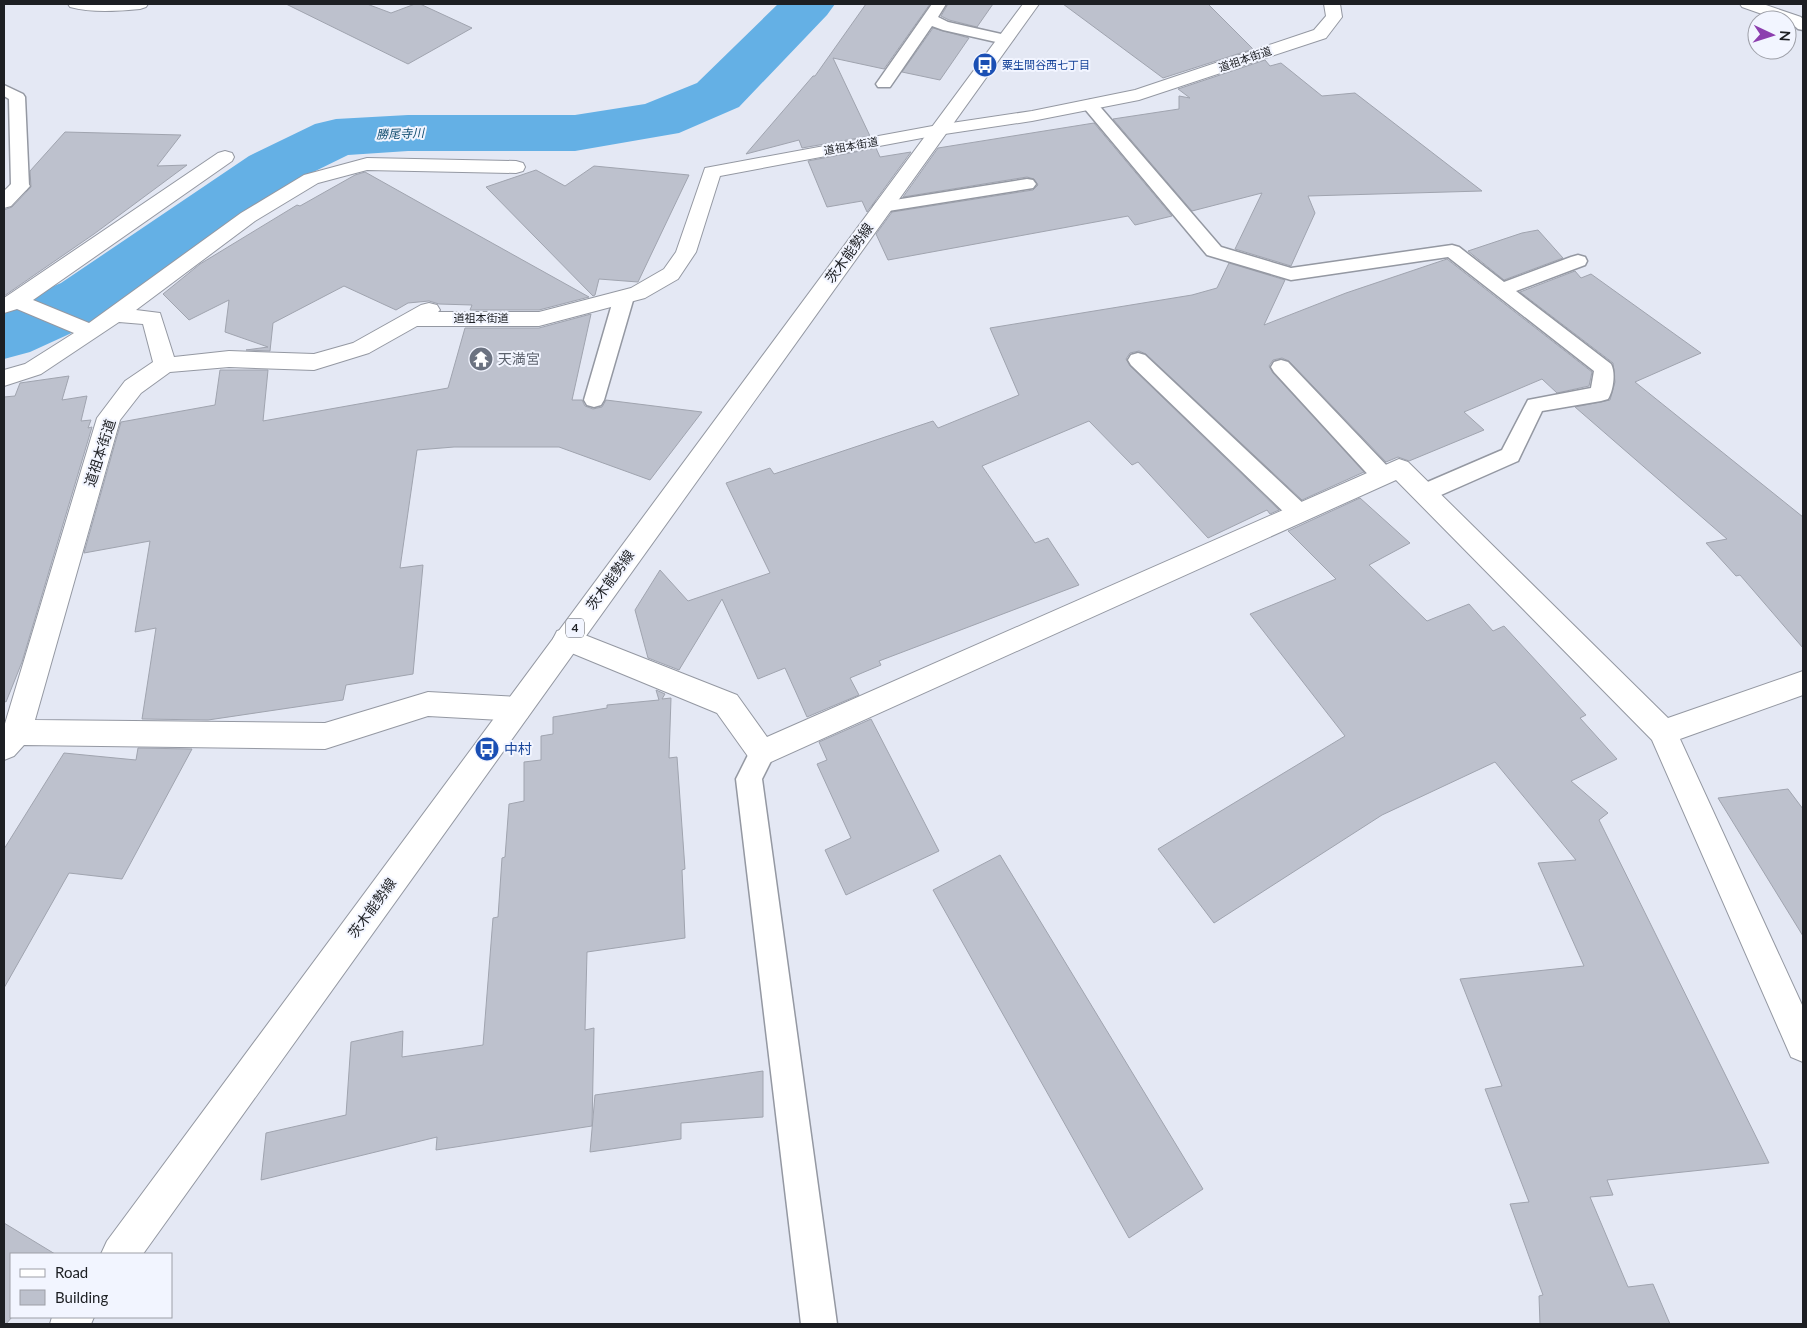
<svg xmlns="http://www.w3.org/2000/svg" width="1807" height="1328" viewBox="0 0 1807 1328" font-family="Lato,'Noto Sans JP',sans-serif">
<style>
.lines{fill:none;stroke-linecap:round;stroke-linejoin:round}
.river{fill:#64b0e5;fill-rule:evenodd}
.building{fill:#bdc1cd;stroke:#a0a4af}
.service-casing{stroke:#9498a2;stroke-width:3}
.minor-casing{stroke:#9498a2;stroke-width:2}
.tertiary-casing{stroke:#9498a2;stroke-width:2}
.primary-casing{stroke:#9498a2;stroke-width:2}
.service{fill:#fff;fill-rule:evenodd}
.minor{fill:#fff;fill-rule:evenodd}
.tertiary{fill:#fff;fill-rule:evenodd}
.primary{fill:#fff;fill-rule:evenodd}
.labels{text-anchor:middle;stroke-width:4;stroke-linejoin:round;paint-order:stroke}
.far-street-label{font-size:11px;fill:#1d1f23;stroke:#f2f5ff}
.far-transit-label{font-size:11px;fill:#164399;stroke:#f2f5ff;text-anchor:start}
.far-water-label{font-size:12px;font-style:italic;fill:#104c6f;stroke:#f2f5ff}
.shield{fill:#f2f5ff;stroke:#5d5f65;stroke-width:1}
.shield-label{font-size:12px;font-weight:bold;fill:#1d1f23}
.street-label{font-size:14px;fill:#1d1f23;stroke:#f2f5ff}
.worship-label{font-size:14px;fill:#5b616d;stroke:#f2f5ff;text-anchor:start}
.transit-label{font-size:14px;fill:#164399;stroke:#f2f5ff;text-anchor:start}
</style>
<rect width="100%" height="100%" fill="#e4e8f4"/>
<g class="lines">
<path class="river" d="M778,4H835L827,15L739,107L679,133L575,151H408L348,155L293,182L111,315L30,352L4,359V307L61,283L249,156L315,124L336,119L408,115H575L645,104L697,83Z"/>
</g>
<path class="building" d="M286,4H367L391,13L415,4H420L472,28L408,64Z
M866,4H930L884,69L833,58L870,136L802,148L799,140L746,154L813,76H815Z
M948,4H993L977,27L949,20L941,16Z
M1063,4H1208L1253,49L1163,78Z
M933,28L969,38L940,80L902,72Z
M1265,60L1270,66L1281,63L1322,96L1355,93L1482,191L1308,196L1315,213L1291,266L1235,249L1262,193L1192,211L1113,119L1179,109V96L1190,98L1178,89Z
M1094,123L1172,216L1135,225L1128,216L888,260L876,234L892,212L1033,190L1038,185L1034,179L1027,177L903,197L938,148Z
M65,132L181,135L157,166L187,165L94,234L4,296V210L12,207L31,187L30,171Z
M876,148L880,157L911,152L867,212L862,201L827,207L808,161Z
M594,166L689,175L638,282L599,279L595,295L593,296L486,187L536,170L565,186Z
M365,172L431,209L589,297L539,310H470L472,305L439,304L429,301L408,303L396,310L344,286L273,323L270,351L246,350L268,347L225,332L229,300L189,320L163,294L200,264L297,205L300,206L355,175Z
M1538,230L1563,258L1504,280L1468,251L1522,233Z
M1447,259L1592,372L1589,386L1557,393L1542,379L1464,412L1484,430L1409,461L1398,457L1386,462L1289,361L1282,358L1273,360L1269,366L1273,373L1364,472L1302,500L1146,354L1139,351L1130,353L1126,359L1130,366L1279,510L1270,514L1267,510L1208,538L1138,462L1132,465L1089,421L982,466L1035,543L1048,538L1079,585L879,661L881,665L850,678L859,695L807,717L785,668L758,679L722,599L679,670L648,658L635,610L660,570L688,601L770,573L726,483L770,468L774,474L933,421L938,428L1019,395L990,328L1192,295L1217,288L1229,263L1285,280L1264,325L1346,293Z
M1575,271L1581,278L1591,274L1701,353L1635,382L1803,517V648L1740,575L1736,576L1706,543L1727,539L1575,407L1610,400L1615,382L1613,363L1520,292Z
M591,314L572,400H582L585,406L593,409L602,407L606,400L702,412L650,480L559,447H454L417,450L400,568L423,565L413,674L346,685L343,700L208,720L142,719L156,628L135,632L150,541L84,553L121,422L215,405L220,370H268L263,421L448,388L465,328H539Z
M69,376L62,400L87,396L81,421L91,420L88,428L92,427L22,662L6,702L4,701V397L15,396L20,383Z
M1360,498L1410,543L1369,565L1427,621L1469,604L1493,631L1504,626L1586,715L1580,718L1617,759L1571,781L1608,813L1599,820L1769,1163L1607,1180L1613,1195L1590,1197L1628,1287L1653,1284L1670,1324H1540L1539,1296L1543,1295L1510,1204L1529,1202L1485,1089L1502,1086L1460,979L1584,966L1538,863L1576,860L1495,762L1382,815L1214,923L1158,849L1345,736L1250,614L1336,579L1288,531Z
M656,690L665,694L662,699L671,698L669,758L677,757L685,869L682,870L685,938L587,952L585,1030L594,1028L592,1126L436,1150L437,1137L261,1180L266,1133L346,1115L351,1042L403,1031L402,1057L483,1045L493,918L498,917L502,858L505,857L509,804L524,801V762L541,760V736L553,734V717L607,708V705L659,700Z
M871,719L939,851L846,895L825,850L851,838L817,764L827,760L819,742Z
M138,748L192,749L122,879L69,873L4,988V849L64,753L136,760Z
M1788,789L1803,809V936L1718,798Z
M1000,855L1203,1189L1129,1238L933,890Z
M763,1071V1117L681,1123V1139L590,1152L595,1095Z
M4,1223L55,1254H11L12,1317L6,1324H4Z"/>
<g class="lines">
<defs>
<path id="service" d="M932,4H946L938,17L948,22L1010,36L1013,39L1010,42L1005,44L943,30L932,26L890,87H878L876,84Z
M1795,16L1803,19V30L1798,29L1788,20L1790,17Z
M4,85L23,94L25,97L29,186L26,190L20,191L14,190L11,186L9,99L4,96Z
M1090,100L1096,102L1221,247L1291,268L1452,245L1459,247L1504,282L1571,257L1578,255L1585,257L1587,261L1585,265L1516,291L1611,364C1616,373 1613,391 1608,399L1601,401L1542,411L1518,461L1432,499L1424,501L1416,499L1413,493L1416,487L1502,450L1528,400L1591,388L1594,371L1448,257L1291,280L1207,255L1084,108L1082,105L1084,102Z
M1027,179L1033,180L1036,184L1033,188L882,212L876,211L873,207L876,203L882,202Z
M624,291L631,293L634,297L604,400L601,405L594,407L587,405L584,400L614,297L617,293Z
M1138,353L1145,355L1307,507L1310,513L1307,519L1299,522L1291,519L1131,365L1128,360L1131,355Z
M1281,360L1288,362L1390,469L1393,475L1390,481L1382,483L1374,481L1274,372L1271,367L1274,362Z
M762,741L771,745L775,753L762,779L837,1324H801L736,779L753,745Z"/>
<path id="minor" d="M1324,4H1340L1342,17L1326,38L1139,100L1032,121L938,135L720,176L696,252L678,279L645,298L539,326H417L369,353L314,370L229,367L170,372L141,393L120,420L35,720L325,723L428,692L517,697L527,700L531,709L527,718L517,721L428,716L325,749L24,745L14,756L4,760V727L97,418L125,381L153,362L143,324L119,322L41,374L4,386V370L25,364L74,333L17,309L4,313V298L218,153L225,151L232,153L234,157L232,161L33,300L89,323L241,213L304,175L367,158L516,161L523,163L525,167L523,171L516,173L367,170L318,183L255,221L136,310L160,313L174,357L229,351L314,354L353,343L421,305L429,303L437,305L440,310L438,312H539L631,288L664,269L676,252L705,168L938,125L1032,111L1135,90L1314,30L1326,16Z
M1740,4H1763L1801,17L1803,20L1801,23H1789L1787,20H1779L1742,7Z
M20,180L27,182L30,186L11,206L4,208V191L13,182Z
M1399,459L1408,462L1668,718L1803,671V695L1680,739L1803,1007V1062L1791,1057L1652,740L1396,480L762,766L752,762L717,713L557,647L553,639L557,631L567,628L737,695L767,737Z"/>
<path id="tertiary" d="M68,4H148L146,7L140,9C117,11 93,13 70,7Z"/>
<path id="primary" d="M1023,4H1039L143,1254H101L107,1241Z
M52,1317H94L91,1324H50Z"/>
</defs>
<use href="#service" class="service-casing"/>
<use href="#minor" class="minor-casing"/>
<use href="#tertiary" class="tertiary-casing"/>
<use href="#primary" class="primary-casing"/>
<use href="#service" class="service"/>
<use href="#minor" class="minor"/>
<use href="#tertiary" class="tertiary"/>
<use href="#primary" class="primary"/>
</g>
<defs>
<symbol id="bus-disc" viewBox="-11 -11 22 22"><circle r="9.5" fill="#1a4fb4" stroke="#f2f5ff"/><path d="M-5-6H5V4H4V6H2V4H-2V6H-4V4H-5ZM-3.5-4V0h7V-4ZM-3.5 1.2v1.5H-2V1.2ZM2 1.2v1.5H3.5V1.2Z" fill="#fff"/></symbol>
<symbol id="temple-disc" viewBox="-11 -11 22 22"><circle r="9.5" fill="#6b7280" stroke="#f2f5ff"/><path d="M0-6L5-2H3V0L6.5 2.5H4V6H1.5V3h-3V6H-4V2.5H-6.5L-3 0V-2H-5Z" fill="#fff"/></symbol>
</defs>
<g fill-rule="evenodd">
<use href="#bus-disc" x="971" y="51" width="28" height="28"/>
<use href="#temple-disc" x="467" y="345" width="28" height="28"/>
<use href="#bus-disc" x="473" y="735" width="28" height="28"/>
</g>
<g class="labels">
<g class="far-street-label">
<text transform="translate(1245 59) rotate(-19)" y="4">道祖本街道</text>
<text transform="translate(851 146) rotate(-10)" y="4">道祖本街道</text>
<text x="481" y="322">道祖本街道</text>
</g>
<g class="far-transit-label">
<text x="1002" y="69">粟生間谷西七丁目</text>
</g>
<g class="far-water-label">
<text transform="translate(400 134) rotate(-2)" y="4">勝尾寺川</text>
</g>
<rect class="shield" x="566" y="618.5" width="18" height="19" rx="4"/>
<g class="shield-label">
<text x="575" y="632">4</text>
</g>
<g class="street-label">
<text transform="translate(849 253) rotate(-54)" y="5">茨木能勢線</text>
<text transform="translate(100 453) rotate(-72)" y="5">道祖本街道</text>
<text transform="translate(610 580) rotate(-54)" y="5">茨木能勢線</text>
<text transform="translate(372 908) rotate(-54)" y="5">茨木能勢線</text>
</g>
<g class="worship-label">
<text x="498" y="364">天満宮</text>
</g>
<g class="transit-label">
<text x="504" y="754">中村</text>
</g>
</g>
<rect width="1807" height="1328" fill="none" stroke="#1d1f23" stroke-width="10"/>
<rect x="10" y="1253" width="162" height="65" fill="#f2f5ff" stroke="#9d9fa7"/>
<rect x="20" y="1269" width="25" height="8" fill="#ffffff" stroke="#9d9fa7"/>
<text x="55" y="1278" font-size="15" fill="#1d1f23">Road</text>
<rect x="20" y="1290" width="25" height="15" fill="#bdc1cd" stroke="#9d9fa7"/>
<text x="55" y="1303" font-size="15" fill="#1d1f23">Building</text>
<g transform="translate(1772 35) rotate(94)"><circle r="24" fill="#f2f5ff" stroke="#9d9fa7"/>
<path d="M0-4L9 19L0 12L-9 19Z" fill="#8c3eae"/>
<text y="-8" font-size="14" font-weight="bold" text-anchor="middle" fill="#1d1f23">N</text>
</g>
</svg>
